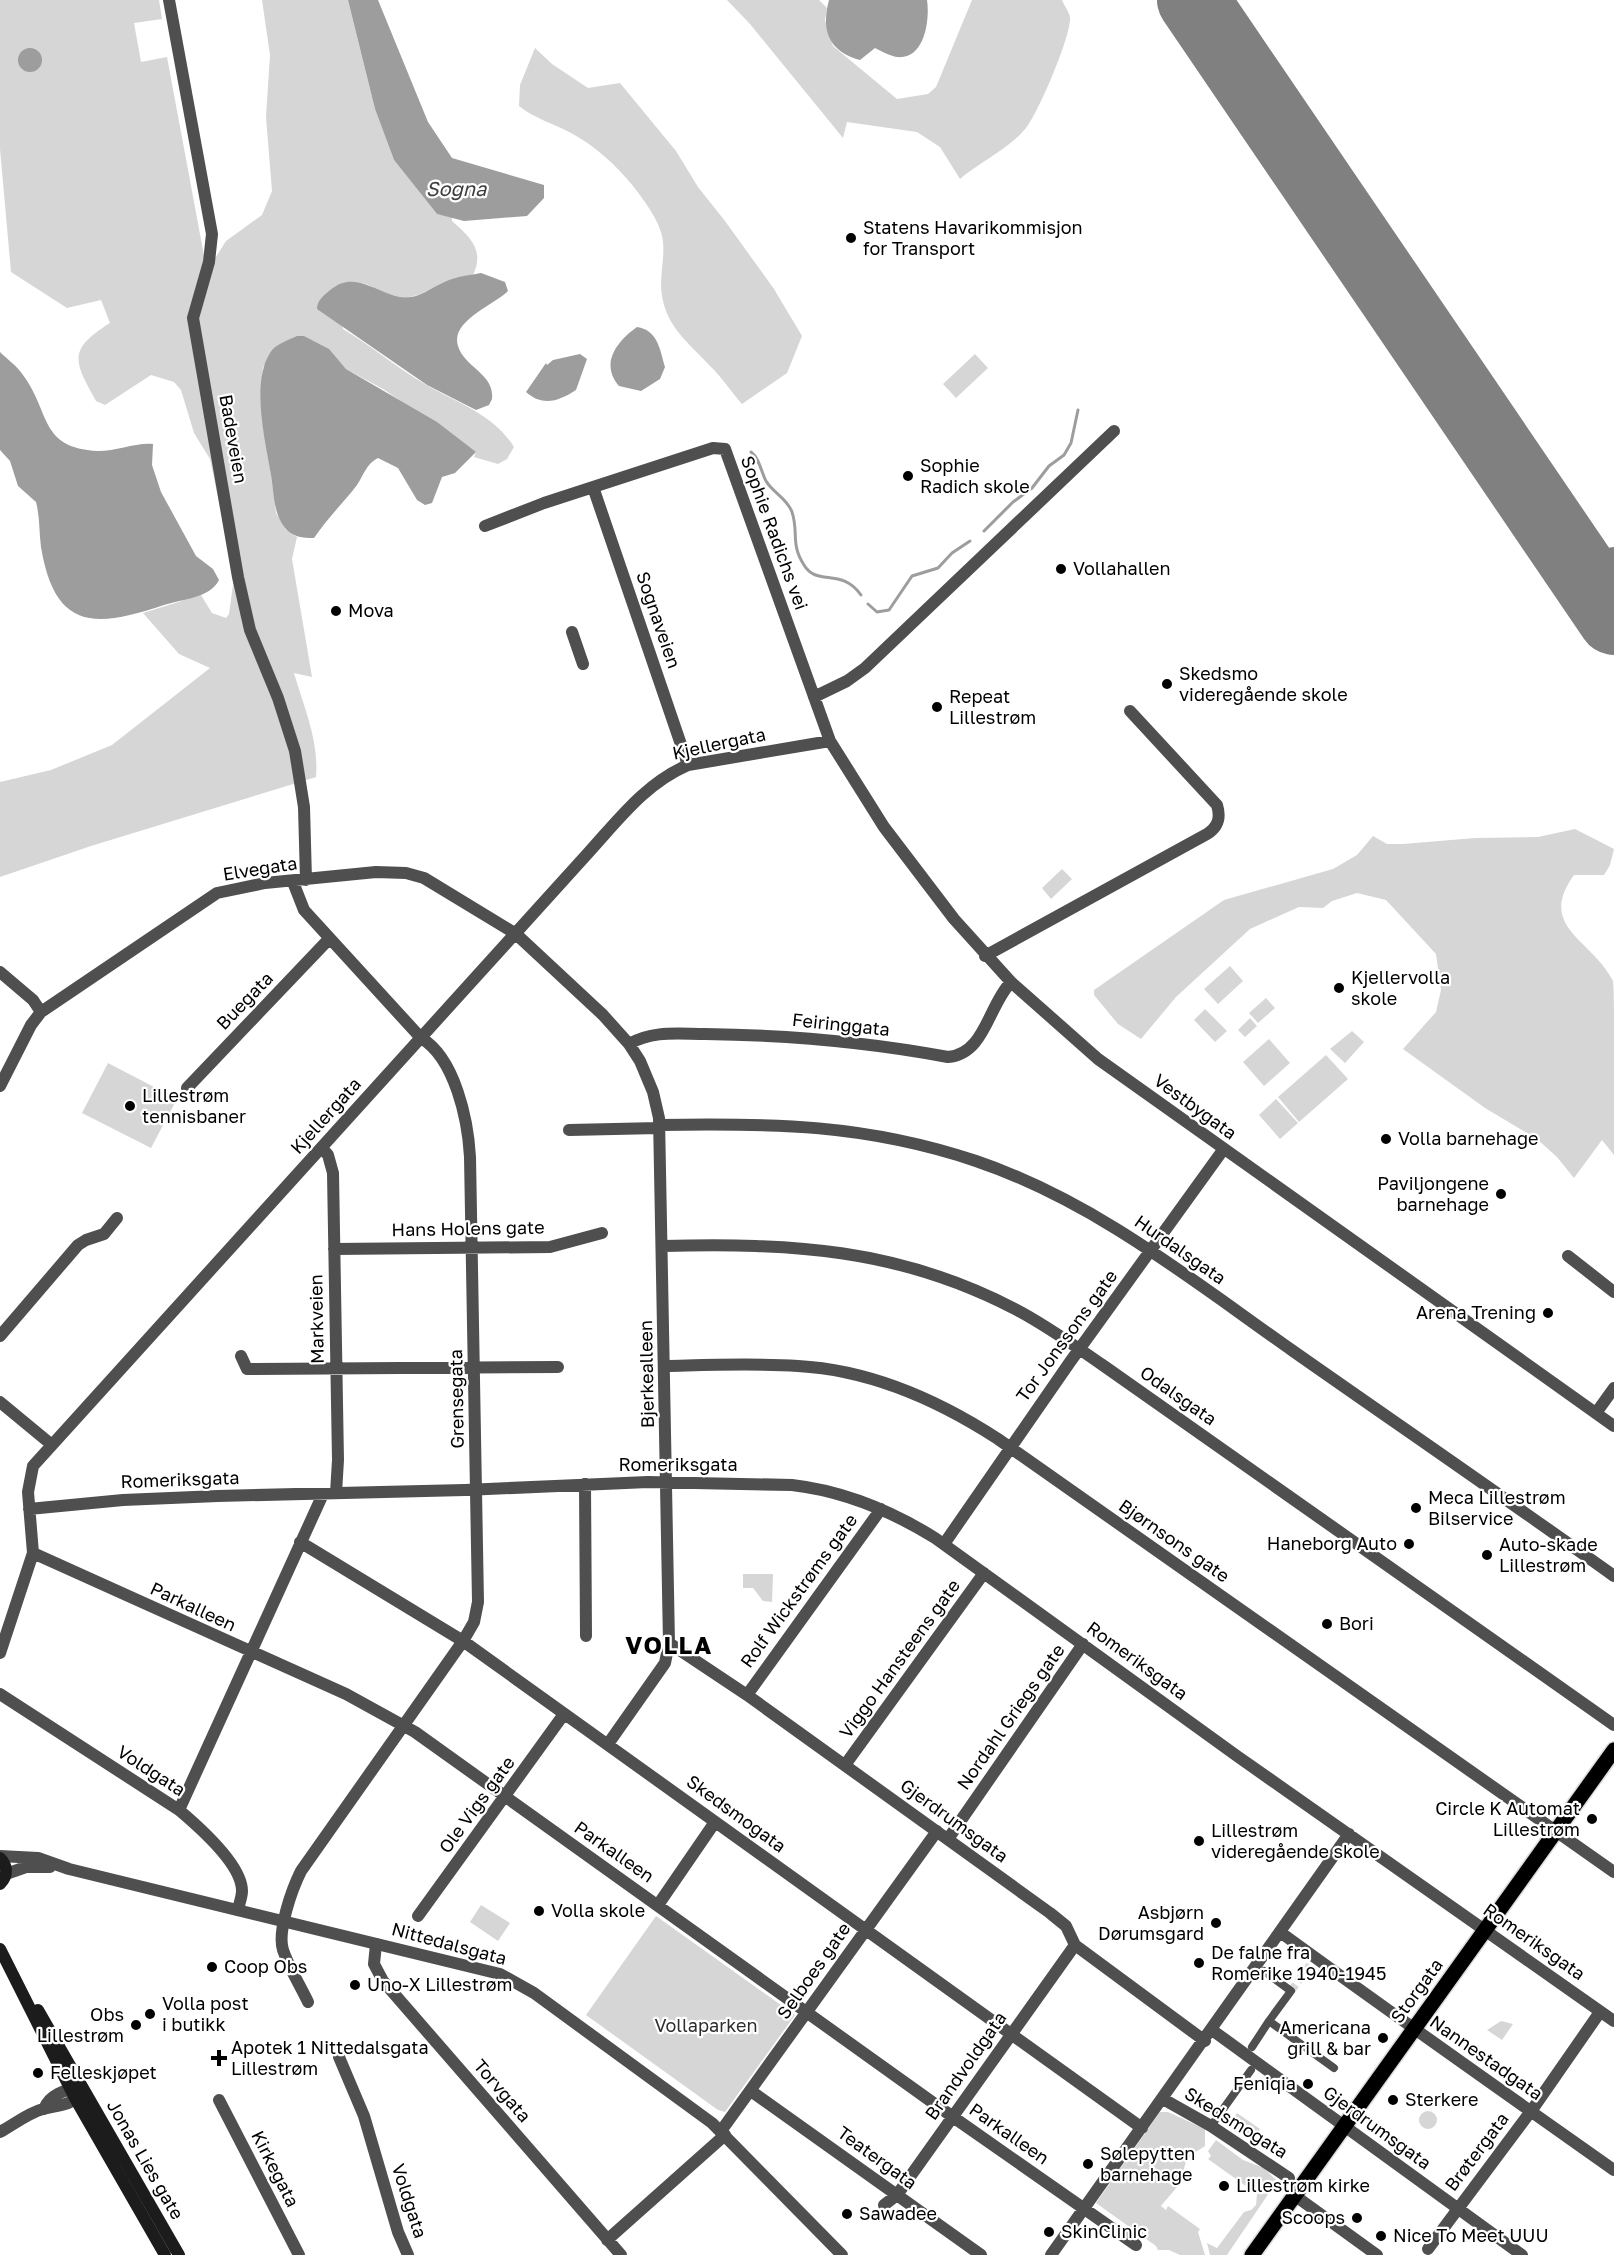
<svg xmlns="http://www.w3.org/2000/svg" width="1614" height="2255" viewBox="0 0 1614 2255" font-family="'Golos Text',sans-serif">
<style>
.green{fill:#d6d6d6}
.water{fill:#9d9d9d}
.lines{fill:none;stroke-linecap:round;stroke-linejoin:round}
.stream{stroke:#9d9d9d;stroke-width:3}
.taxiway{stroke:#808080;stroke-width:28}
.runway{stroke:#808080;stroke-width:72}
.pedestrian-tunnel{stroke:#d9d9d9;stroke-width:8;stroke-dasharray:8 4;stroke-linecap:butt}
.primary-casing{stroke:#dbdbdb;stroke-width:18}
.pedestrian{stroke:#4f4f4f;stroke-width:8}
.minor{stroke:#4f4f4f;stroke-width:12}
.tertiary{stroke:#4f4f4f;stroke-width:12}
.secondary{stroke:#1c1c1c;stroke-width:12}
.primary{stroke:#000;stroke-width:15}
.poi-dot{fill:#000;stroke:#fff;stroke-width:2}
.labels{text-anchor:middle;stroke-width:4.5;stroke-linejoin:round;paint-order:stroke}
.poi-label{font-size:18px;fill:#000;stroke:#fff;text-anchor:start}
.street-label{font-size:18px;fill:#000;stroke:#fff}
.park-label{font-size:18px;fill:#2d2d2d;stroke:#fff}
.water-label{font-size:20px;font-style:italic;fill:#3e3e3e;stroke:#fff}
.district-label{font-size:24px;font-weight:bold;letter-spacing:1.5px;fill:#000;stroke:#fff}
</style>
<rect width="100%" height="100%" fill="#fff"/>
<path class="green" d="M0,0H159L162,19L134,23L141,62L167,57L205,261L212,263L226,241L262,215L272,191L266,117L270,55L262,0H348L375,109L394,160L437,214L452,217V221C470,237 485,250 473,275C465,276 457,277 450,280C434,285 419,299 402,297C371,293 371,275 335,286L343,329C372,346 398,369 428,386C460,404 494,415 514,447L507,459L498,464L474,457L476,452L383,389L346,369L338,360L263,367L261,399L276,513L286,530L297,537L292,559L312,677L294,673C304,708 319,740 316,777L91,846L0,877V782L51,770L112,745L210,668L179,654L143,613L201,595L212,613L226,618L229,614L233,585L232,565L210,459L194,433L181,390L174,382L151,375L105,405L96,401C74,361 67,350 110,323L101,300L67,308L11,272L0,149Z
M727,0H819L827,8L825,20L833,46L897,99L928,94L936,87L972,0H1062C1064,5 1069,12 1070,17C1072,34 1038,114 1026,128C1010,148 980,162 960,179L940,147L917,132L847,122L843,138L750,24Z
M535,48L552,64L588,88L620,83L676,151L698,187L725,221L774,289L802,336L787,373L742,404C731,392 722,377 710,366C692,346 672,332 664,305C657,281 665,265 663,242C662,224 644,200 633,186C617,166 594,145 571,133C553,123 535,119 519,106L520,85Z
M975,354L988,368L956,398L943,384Z
M1575,829L1614,849L1610,865L1604,875H1574C1536,927 1593,940 1613,981C1614,992 1614,1011 1614,1022C1614,1067 1614,1111 1614,1155L1602,1140L1574,1178L1557,1157L1537,1139L1485,1108L1403,1049L1436,1012L1441,990L1436,954L1386,900L1357,893L1332,901L1323,908L1299,907L1250,929L1176,997L1141,1039L1118,1024L1094,995V990L1224,900L1333,869L1357,855L1373,836L1387,844H1403L1475,838L1538,837Z
M1062,869L1072,879L1051,899L1042,888Z
M1230,966L1243,981L1218,1004L1204,989Z
M1266,998L1275,1008L1258,1023L1249,1013Z
M1205,1009L1227,1031L1215,1042L1194,1020Z
M1250,1018L1257,1026L1245,1037L1238,1030Z
M1352,1031L1364,1042L1345,1063L1330,1049Z
M1269,1039L1290,1063L1264,1086L1243,1062Z
M1326,1055L1348,1079L1299,1122L1278,1097Z
M108,1063L177,1099L151,1148L82,1113Z
M1276,1099L1298,1123L1280,1139L1259,1115Z
M743,1574H773L772,1602L763,1601L753,1588H743Z
M481,1905L510,1923L498,1941L470,1922Z
M656,1916L795,2015L725,2112L718,2110L586,2015Z
M1501,2021L1513,2024L1502,2040L1487,2030Z
M1419 2120a9 9 0 1 1 18 0a9 9 0 1 1-18 0Z
M1160,2112H1168L1205,2129V2146C1183,2160 1188,2157 1181,2179C1178,2188 1167,2198 1161,2206L1166,2210L1168,2206L1200,2229L1198,2232L1205,2255H1180L1169,2250H1158L1156,2246L1096,2203Z
M1237,2113L1260,2129L1252,2141L1229,2125Z
M1216,2140L1243,2160L1264,2168L1277,2181L1227,2255H1210L1207,2243L1217,2248L1244,2212L1251,2210L1256,2205L1257,2194L1208,2159L1211,2156L1208,2151Z"/>
<path class="water" d="M348,0H378L428,122L452,158L544,185V198L527,216L464,221L437,214L394,160L375,109Z
M829,0H927C930,19 925,60 897,57C890,56 881,51 875,48L860,60C828,51 821,30 829,0Z
M18 60a12 12 0 1 1 24 0a12 12 0 1 1-24 0Z
M481,273L505,282L508,291C494,305 450,321 458,346C464,367 495,374 492,399L489,405L476,410L427,385L317,309C317,301 323,296 329,291C359,264 385,305 416,296C427,292 438,284 449,280C459,276 471,275 481,273Z
M637,327C658,330 660,350 665,367L660,379L641,391L619,386C600,364 616,342 637,327Z
M297,336H304L329,349L346,369L437,422L476,452L455,473L442,477L432,503L425,505L417,500L398,468L378,458C367,463 363,476 357,485C343,503 327,519 314,538C303,538 292,537 285,528C273,513 274,493 271,475C265,440 251,383 270,353C275,344 289,340 297,336Z
M0,352C7,359 17,366 23,375C51,413 39,448 98,451C117,451 137,442 153,444L152,465L161,492L196,556L213,569L219,580C210,598 183,599 164,605C95,628 55,631 41,547C39,532 40,517 36,502L18,486L10,461L0,450Z
M580,354L587,359L576,390C559,401 543,407 526,392L546,363L547,365L553,360Z"/>
<g class="lines">
<path class="stream" d="M751,452C760,459 761,472 766,481C773,493 787,498 792,512C799,533 790,543 804,565C817,587 841,567 861,595
M984,531L1013,502L1032,488L1049,466L1064,455L1071,443L1078,410
M868,604L877,612L889,610L912,576L938,568L952,553L970,541"/>
<path class="taxiway" d="M1568,551C1587,568 1589,568 1614,561
M1604,605C1597,583 1595,578 1611,562"/>
<path class="runway" d="M1193,0L1614,619"/>
<path class="pedestrian-tunnel" d="M1291,1991L1310,1965"/>
<defs>
<path id="primary" d="M1252,2255L1614,1750"/>
</defs>
<use href="#primary" class="primary-casing"/>
<path class="pedestrian" d="M1264,1971L1291,1991L1269,2021L1334,2068
M1252,2047L1269,2021
M1211,2126L1251,2070"/>
<path class="minor" d="M169,0L212,234L209,262L193,318L238,577L250,630L278,698L295,751L304,807L306,880
M593,487L688,765
M485,526L544,503L713,448L725,449L830,741L884,827L954,919L1011,982L1098,1059L1614,1426
M572,632L583,664
M814,697L847,681L865,668L1114,431
M293,882L304,910L421,1038C455,1058 468,1120 470,1157L478,1602L474,1622L463,1641L301,1871C292,1889 277,1931 283,1950C289,1968 300,1985 308,2002
M985,956L1207,834C1218,827 1221,818 1217,805L1130,711
M0,972L33,1000L41,1012
M629,1044C653,1030 679,1034 705,1034C787,1035 868,1042 948,1057C985,1054 988,1006 1011,982
M0,1086L31,1025L41,1012L217,893L265,883L376,872L406,873L424,878L516,934L603,1015L629,1044L640,1061L653,1092L659,1118L669,1643L665,1663L608,1744
M187,1088L329,939
M659,1125C773,1123 866,1124 976,1161C1094,1201 1192,1280 1293,1351C1400,1426 1508,1500 1614,1576
M569,1130L659,1128
M322,1148L328,1155L333,1173L338,1460L336,1493
M663,1246C791,1243 898,1248 1015,1309C1046,1325 1075,1346 1104,1366L1614,1725
M334,1249L550,1247L602,1233
M1568,1256L1614,1292
M0,1336L78,1245L86,1240L104,1234L117,1218
M241,1356L247,1369L558,1367
M665,1366C709,1365 754,1363 798,1366C871,1370 938,1400 998,1439L1614,1872
M0,1402L52,1445
M1596,1413L1614,1388
M585,1484L586,1636
M29,1509L123,1500L218,1496L465,1490L648,1482L792,1485C844,1491 890,1510 935,1538L1237,1756L1614,2021
M300,1542L463,1641L1142,2128
M944,1544L1070,1362L1223,1150
M33,1553L346,1694L415,1732L953,2117L1136,2245
M669,1643L747,1695L1050,1913L1066,1926L1075,1945L1205,2041
M0,1653L33,1553L28,1492L33,1466L589,852C619,819 646,783 688,765L830,741
M0,1694L179,1810C198,1826 242,1864 242,1891C242,1897 239,1904 238,1910
M747,1695L881,1509
M845,1765L984,1573
M179,1810L323,1494
M948,1839L1083,1644
M658,1905L715,1822
M418,1916L564,1714
M1280,1932C1391,2013 1502,2091 1614,2170
M376,1944L374,1964L383,1981L621,2255
M1212,2030L1522,2255
M339,2057L364,2116L398,2232L408,2255
M751,2091L981,2255
M1163,2099L1211,2126L1289,2178
M219,2100L299,2255
M44,2109C49,2095 65,2089 79,2089
M721,2131L937,1831
M0,2132C13,2125 28,2113 43,2109C57,2105 71,2107 80,2093
M1294,2195L1377,2255
M884,2205L897,2195L1075,1945
M607,2240L725,2135
M1428,2249L1534,2107L1600,2012
M1051,2255L1349,1834"/>
<path class="tertiary" d="M0,1856L38,1858L69,1869L500,1974L534,1993L712,2123L842,2255
M6,1874L26,1867H50"/>
<path class="secondary" d="M0,1858C8,1866 8,1876 0,1884
M0,1949L76,2100L165,2255
M38,2010L179,2255"/>
<use href="#primary" class="primary"/>
</g>
<g class="poi-dot">
<circle cx="851" cy="238" r="6"/>
<circle cx="908" cy="476" r="6"/>
<circle cx="1061" cy="569" r="6"/>
<circle cx="336" cy="611" r="6"/>
<circle cx="1167" cy="684" r="6"/>
<circle cx="937" cy="707" r="6"/>
<circle cx="1339" cy="988" r="6"/>
<circle cx="130" cy="1106" r="6"/>
<circle cx="1386" cy="1139" r="6"/>
<circle cx="1501" cy="1194" r="6"/>
<circle cx="1548" cy="1313" r="6"/>
<circle cx="1416" cy="1508" r="6"/>
<circle cx="1409" cy="1544" r="6"/>
<circle cx="1487" cy="1555" r="6"/>
<circle cx="1327" cy="1624" r="6"/>
<circle cx="1592" cy="1819" r="6"/>
<circle cx="1199" cy="1841" r="6"/>
<circle cx="539" cy="1911" r="6"/>
<circle cx="1216" cy="1923" r="6"/>
<circle cx="1199" cy="1963" r="6"/>
<circle cx="212" cy="1967" r="6"/>
<circle cx="355" cy="1985" r="6"/>
<circle cx="150" cy="2014" r="6"/>
<circle cx="136" cy="2025" r="6"/>
<circle cx="1383" cy="2038" r="6"/>
<path d="M216 2049h6v6h6v6h-6v6h-6v-6h-6v-6h6z"/>
<circle cx="38" cy="2073" r="6"/>
<circle cx="1308" cy="2084" r="6"/>
<circle cx="1393" cy="2100" r="6"/>
<circle cx="1088" cy="2164" r="6"/>
<circle cx="1224" cy="2186" r="6"/>
<circle cx="847" cy="2214" r="6"/>
<circle cx="1357" cy="2218" r="6"/>
<circle cx="1049" cy="2232" r="6"/>
<circle cx="1381" cy="2236" r="6"/>
</g>
<g class="labels">
<g class="poi-label">
<text x="863" y="234">Statens Havarikommisjon<tspan x="863" dy="21">for Transport</tspan></text>
<text x="920" y="472">Sophie<tspan x="920" dy="21">Radich skole</tspan></text>
<text x="1073" y="575">Vollahallen</text>
<text x="348" y="617">Mova</text>
<text x="1179" y="680">Skedsmo<tspan x="1179" dy="21">videregående skole</tspan></text>
<text x="949" y="703">Repeat<tspan x="949" dy="21">Lillestrøm</tspan></text>
<text x="1351" y="984">Kjellervolla<tspan x="1351" dy="21">skole</tspan></text>
<text x="142" y="1102">Lillestrøm<tspan x="142" dy="21">tennisbaner</tspan></text>
<text x="1398" y="1145">Volla barnehage</text>
<text x="1489" y="1190" text-anchor="end">Paviljongene<tspan x="1489" dy="21">barnehage</tspan></text>
<text x="1536" y="1319" text-anchor="end">Arena Trening</text>
<text x="1428" y="1504">Meca Lillestrøm<tspan x="1428" dy="21">Bilservice</tspan></text>
<text x="1397" y="1550" text-anchor="end">Haneborg Auto</text>
<text x="1499" y="1551">Auto-skade<tspan x="1499" dy="21">Lillestrøm</tspan></text>
<text x="1339" y="1630">Bori</text>
<text x="1580" y="1815" text-anchor="end">Circle K Automat<tspan x="1580" dy="21">Lillestrøm</tspan></text>
<text x="1211" y="1837">Lillestrøm<tspan x="1211" dy="21">videregående skole</tspan></text>
<text x="551" y="1917">Volla skole</text>
<text x="1204" y="1919" text-anchor="end">Asbjørn<tspan x="1204" dy="21">Dørumsgard</tspan></text>
<text x="1211" y="1959">De falne fra<tspan x="1211" dy="21">Romerike 1940-1945</tspan></text>
<text x="224" y="1973">Coop Obs</text>
<text x="367" y="1991">Uno-X Lillestrøm</text>
<text x="162" y="2010">Volla post<tspan x="162" dy="21">i butikk</tspan></text>
<text x="124" y="2021" text-anchor="end">Obs<tspan x="124" dy="21">Lillestrøm</tspan></text>
<text x="1371" y="2034" text-anchor="end">Americana<tspan x="1371" dy="21">grill &amp; bar</tspan></text>
<text x="231" y="2054">Apotek 1 Nittedalsgata<tspan x="231" dy="21">Lillestrøm</tspan></text>
<text x="50" y="2079">Felleskjøpet</text>
<text x="1296" y="2090" text-anchor="end">Feniqia</text>
<text x="1405" y="2106">Sterkere</text>
<text x="1100" y="2160">Sølepytten<tspan x="1100" dy="21">barnehage</tspan></text>
<text x="1236" y="2192">Lillestrøm kirke</text>
<text x="859" y="2220">Sawadee</text>
<text x="1345" y="2224" text-anchor="end">Scoops</text>
<text x="1061" y="2238">SkinClinic</text>
<text x="1393" y="2242">Nice To Meet UUU</text>
</g>
<g class="street-label">
<text transform="translate(233 439) rotate(80)" y="6">Badeveien</text>
<text transform="translate(774 533) rotate(70)" y="6">Sophie Radichs vei</text>
<text transform="translate(658 620) rotate(71)" y="6">Sognaveien</text>
<text transform="translate(719 744) rotate(-12)" y="6">Kjellergata</text>
<text transform="translate(260 869) rotate(-9)" y="6">Elvegata</text>
<text transform="translate(245 1001) rotate(-46)" y="6">Buegata</text>
<text transform="translate(841 1025) rotate(6)" y="6">Feiringgata</text>
<text transform="translate(1195 1107) rotate(36)" y="6">Vestbygata</text>
<text transform="translate(326 1116) rotate(-48)" y="6">Kjellergata</text>
<text transform="translate(468 1229) rotate(-1)" y="6">Hans Holens gate</text>
<text transform="translate(1180 1250) rotate(35)" y="6">Hurdalsgata</text>
<text transform="translate(317 1319) rotate(-91)" y="6">Markveien</text>
<text transform="translate(1067 1336) rotate(-54)" y="6">Tor Jonssons gate</text>
<text transform="translate(647 1374) rotate(-91)" y="6">Bjerkealleen</text>
<text transform="translate(1178 1396) rotate(35)" y="6">Odalsgata</text>
<text transform="translate(457 1399) rotate(-91)" y="6">Grensegata</text>
<text x="678" y="1471">Romeriksgata</text>
<text transform="translate(180 1480) rotate(-2)" y="6">Romeriksgata</text>
<text transform="translate(1174 1541) rotate(35)" y="6">Bjørnsons gate</text>
<text transform="translate(799 1591) rotate(-54)" y="6">Rolf Wickstrøms gate</text>
<text transform="translate(193 1607) rotate(25)" y="6">Parkalleen</text>
<text transform="translate(900 1659) rotate(-54)" y="6">Viggo Hansteens gate</text>
<text transform="translate(1137 1661) rotate(36)" y="6">Romeriksgata</text>
<text transform="translate(1011 1717) rotate(-55)" y="6">Nordahl Griegs gate</text>
<text transform="translate(151 1771) rotate(33)" y="6">Voldgata</text>
<text transform="translate(477 1805) rotate(-54)" y="6">Ole Vigs gate</text>
<text transform="translate(736 1814) rotate(36)" y="6">Skedsmogata</text>
<text transform="translate(954 1821) rotate(36)" y="6">Gjerdrumsgata</text>
<text transform="translate(614 1852) rotate(35)" y="6">Parkalleen</text>
<text transform="translate(1534 1942) rotate(35)" y="6">Romeriksgata</text>
<text transform="translate(449 1944) rotate(15)" y="6">Nittedalsgata</text>
<text transform="translate(814 1971) rotate(-55)" y="6">Selboes gate</text>
<text transform="translate(1417 1991) rotate(-54)" y="6">Storgata</text>
<text transform="translate(1486 2058) rotate(35)" y="6">Nannestadgata</text>
<text transform="translate(966 2066) rotate(-55)" y="6">Brandvoldgata</text>
<text transform="translate(502 2091) rotate(49)" y="6">Torvgata</text>
<text transform="translate(1236 2123) rotate(32)" y="6">Skedsmogata</text>
<text transform="translate(1377 2128) rotate(36)" y="6">Gjerdrumsgata</text>
<text transform="translate(1009 2134) rotate(35)" y="6">Parkalleen</text>
<text transform="translate(1477 2152) rotate(-53)" y="6">Brøtergata</text>
<text transform="translate(877 2158) rotate(36)" y="6">Teatergata</text>
<text transform="translate(145 2160) rotate(60)" y="6">Jonas Lies gate</text>
<text transform="translate(275 2169) rotate(63)" y="6">Kirkegata</text>
<text transform="translate(409 2201) rotate(72)" y="6">Voldgata</text>
</g>
<g class="park-label">
<text x="706" y="2032">Vollaparken</text>
</g>
<g class="water-label">
<text x="456" y="196">Sogna</text>
</g>
<g class="district-label">
<text x="669" y="1654">VOLLA</text>
</g>
</g>
</svg>
